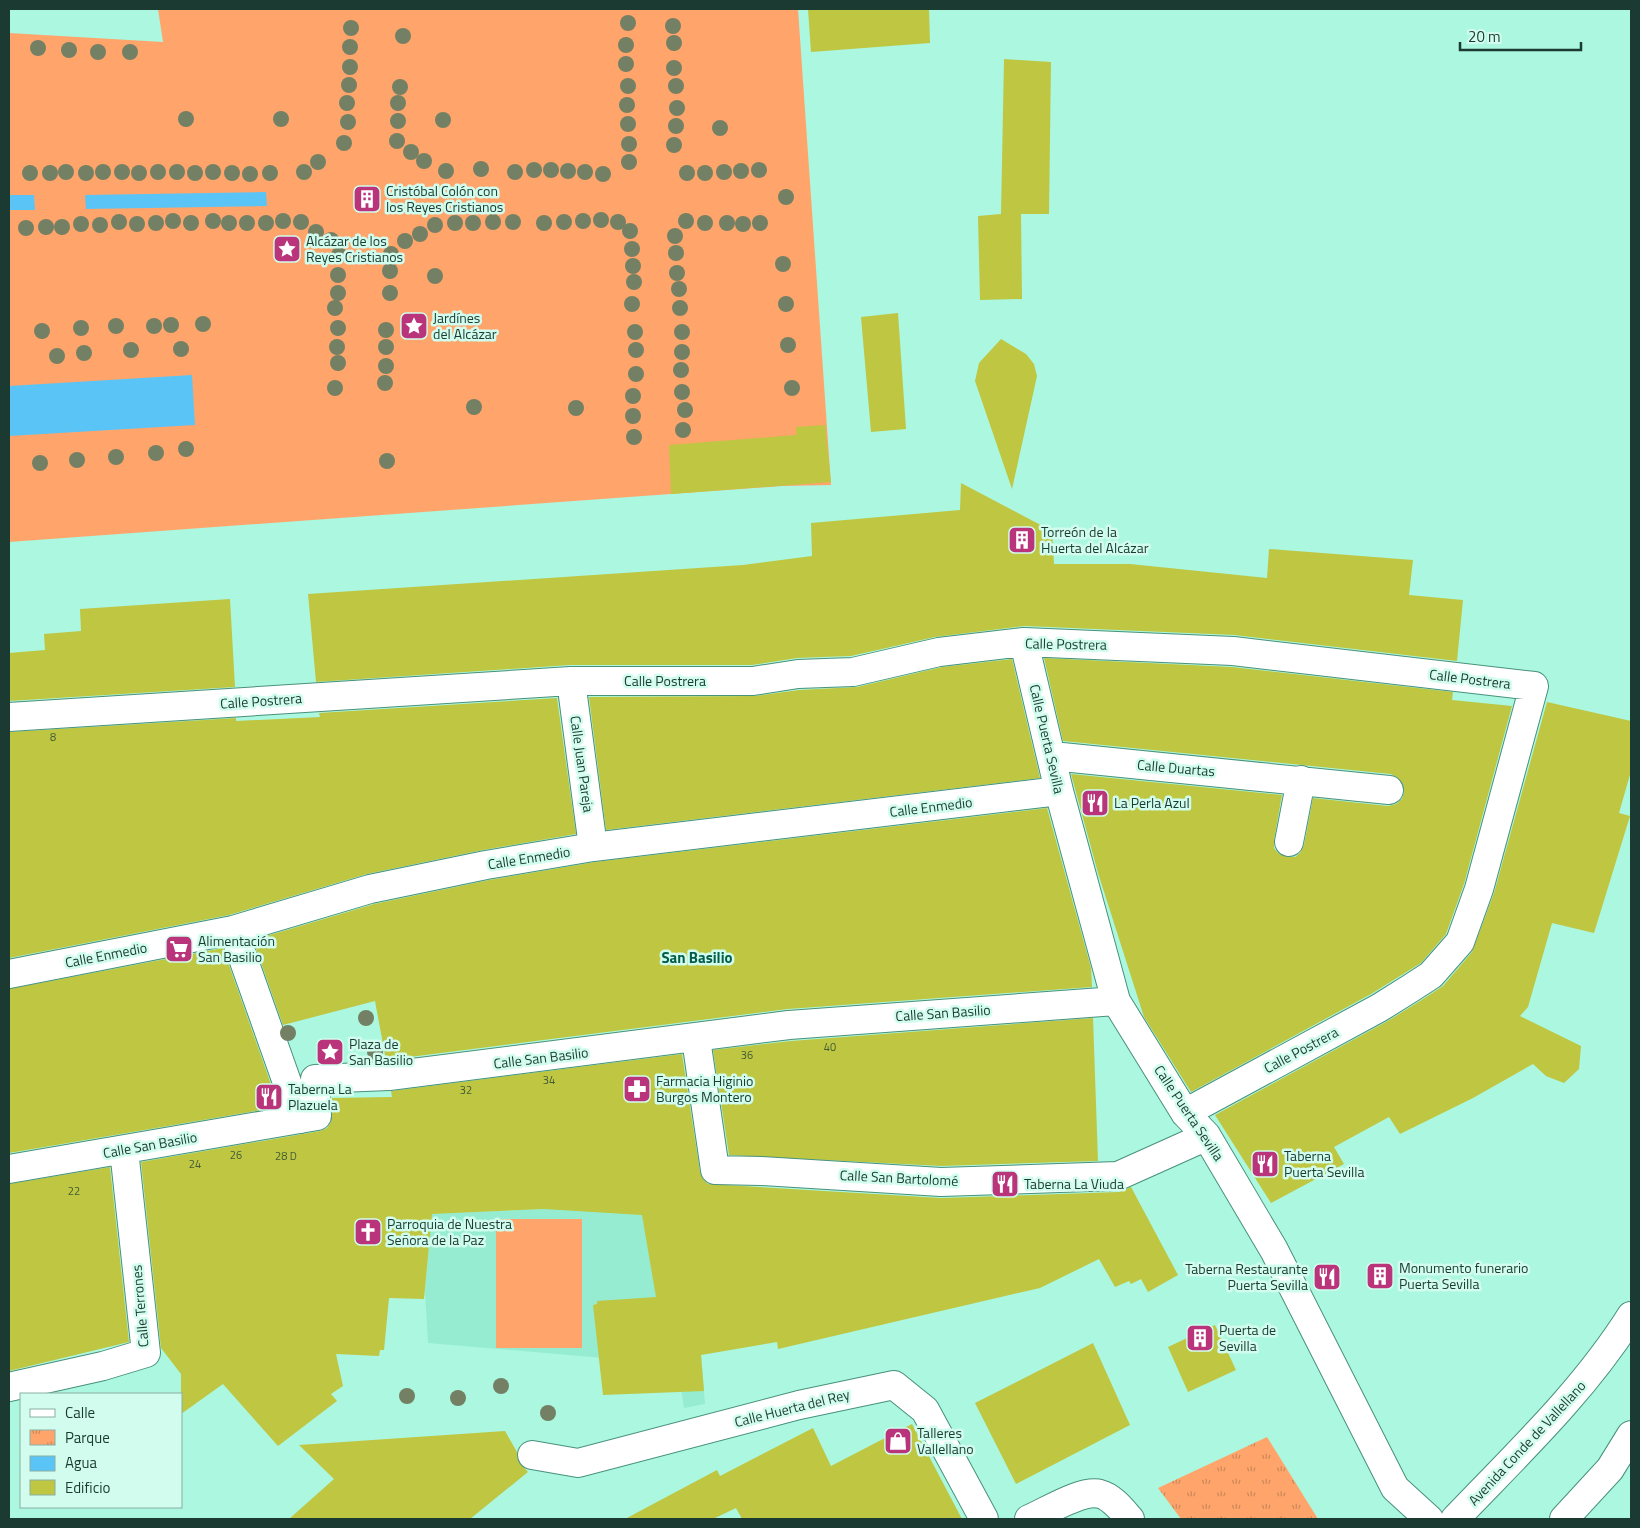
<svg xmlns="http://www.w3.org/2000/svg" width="1640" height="1528" viewBox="0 0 1640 1528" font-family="'Titillium Web',sans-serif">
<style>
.built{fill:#96ecd1}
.park{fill:url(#park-tufts)}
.garden{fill:#ffa56b}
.water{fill:#5bc4f7}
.building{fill:#bec642}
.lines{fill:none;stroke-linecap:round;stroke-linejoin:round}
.minor-casing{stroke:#48917c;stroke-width:30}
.major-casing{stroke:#48917c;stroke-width:30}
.minor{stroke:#fff;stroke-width:28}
.major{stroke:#fff;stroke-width:28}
.tree{fill:#738064}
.labels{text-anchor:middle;stroke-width:5;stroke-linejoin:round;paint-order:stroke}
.number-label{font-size:11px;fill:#445d35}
.poi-label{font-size:14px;fill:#1b3a31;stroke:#d2fdee;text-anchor:start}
.street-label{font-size:14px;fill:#1b3a31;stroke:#d2fdee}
.neighbourhood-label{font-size:15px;font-weight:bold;fill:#045d4a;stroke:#d2fdee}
</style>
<defs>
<pattern id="park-tufts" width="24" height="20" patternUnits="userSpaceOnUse" patternTransform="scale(1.25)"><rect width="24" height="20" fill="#ffa56b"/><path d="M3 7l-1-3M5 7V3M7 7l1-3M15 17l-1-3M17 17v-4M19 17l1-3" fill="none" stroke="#ce8759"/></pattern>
</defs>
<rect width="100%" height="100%" fill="#acf7df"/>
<path class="built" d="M641,1205L701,1353L705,1404L684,1408L681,1389L603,1358L428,1343L425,1291L429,1244L423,1214Z"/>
<path class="park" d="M1267,1437L1318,1519H1181L1158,1488Z"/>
<path class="garden" d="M158,9H798L831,485L782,486L9,542V33L163,42Z
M496,1219H582V1348H496Z"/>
<path class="water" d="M266,192L267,206L86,209L85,195Z
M9,195H34L35,210H9Z
M192,375L195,425L9,436V386Z"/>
<path class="building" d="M808,9H929L930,43L811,52Z
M1004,59L1051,62L1049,214H1021L1022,299L980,300L978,216L1001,214Z
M898,313L906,429L871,432L861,317Z
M1001,339L1026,354L1034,364L1037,376L1012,489L975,381L979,363Z
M825,425L831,482L671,494L669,445L796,435V427Z
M961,483L1052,531L1054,564H1130L1267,578L1269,549L1413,560L1409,595L1463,600L1457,661L1234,635L1025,626L935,637L851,656L797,658L752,665H570L316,682L308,594L743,565L812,556L811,523L960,510Z
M230,599L235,687L9,701V653L45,650L44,634L81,631L80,609Z
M1044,658L1232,667L1453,692L1452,700L1512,706L1464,884L1446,934L1421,963L1371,994L1191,1092L1144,1017L1098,873L1071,774L1282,795L1274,840V848L1278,853L1287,857H1295L1300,853L1304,845L1313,798L1388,806L1396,804L1402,799L1404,792L1403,784L1398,778L1391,774L1063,741Z
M1012,659L1040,778L606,830L589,697L755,696L799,690L857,687L942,667Z
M557,698L576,834L483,850L367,874L229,915L9,958V732L236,718V721L320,717L319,713Z
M1547,702L1631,721V771L1619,813L1630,816L1594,933L1552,923L1528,1007L1520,1016L1581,1046L1579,1069L1564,1083L1546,1076L1533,1064L1473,1098L1400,1134L1389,1117L1334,1147L1344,1164L1271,1203L1215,1115L1386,1022L1420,1001L1443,986L1472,952L1494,893Z
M1047,808L1091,968L1092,987L788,1009L386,1060L375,1001L283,1025L253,940L374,904L489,880L595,862Z
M223,948L279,1107L9,1153V989Z
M1093,1018L1098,1161L941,1166L729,1155L713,1050L791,1041Z
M682,1054L700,1172L703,1179L708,1184L941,1198L1119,1192L1131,1187L1178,1275L1148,1292L1141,1279L1131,1284L1129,1281L1115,1287L1099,1259L1040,1288L778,1349L777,1342L701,1355L704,1391L603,1395L593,1305L597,1304V1301L656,1297L642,1215L544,1209L432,1214L424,1299L389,1298L384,1350H380L379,1356L336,1354L343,1386L331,1394L337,1401L278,1446L223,1384L181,1414V1374L161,1348L141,1162L320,1131L327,1128L331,1122L332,1098L392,1097L391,1091Z
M110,1167L129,1342L9,1371V1184Z
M1215,1325L1236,1370L1188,1392L1168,1347Z
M1093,1343L1130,1425L1016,1484L975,1403Z
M912,1424L962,1519H742L736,1508L713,1519H625L717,1470L720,1476L813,1428L831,1466Z
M505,1431L517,1452L518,1461L528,1472L470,1519H289L334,1479L299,1445Z"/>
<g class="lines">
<defs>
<path id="minor" d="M1024,642L1059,791L1116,1001L1185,1113L1206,1135L1274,1250L1395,1488L1429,1519
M571,681L593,847
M9,717L571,681H753L798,674L853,672L939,652L1024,642L1233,651L1534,686L1479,889L1460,942L1431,975L1411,988L1379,1008L1185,1113
M1052,756L1389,790
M1289,842L1301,780
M233,930L300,1119
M9,974L233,930L370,889L486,865L593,847L1059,791
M696,1039L715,1170L761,1171L941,1182L1118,1176L1196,1141L1206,1135
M9,1169L317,1116L315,1079L389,1076L789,1025L1116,1001
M9,1387L103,1366L146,1353L124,1150
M532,1455L578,1463L799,1405L894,1385L925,1410L984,1519
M1029,1519C1046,1512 1082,1489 1100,1494C1112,1497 1122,1510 1130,1519"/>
<path id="major" d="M1455,1519C1517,1454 1583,1392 1631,1316
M1564,1519L1610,1469L1631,1435"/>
</defs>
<use href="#minor" class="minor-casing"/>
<use href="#major" class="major-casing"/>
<use href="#minor" class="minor"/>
<use href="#major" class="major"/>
</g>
<g class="tree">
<circle cx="628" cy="23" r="8"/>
<circle cx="673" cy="26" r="8"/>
<circle cx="351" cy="28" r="8"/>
<circle cx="403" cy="36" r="8"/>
<circle cx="674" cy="43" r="8"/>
<circle cx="626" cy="45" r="8"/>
<circle cx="350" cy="47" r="8"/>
<circle cx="38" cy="48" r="8"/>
<circle cx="69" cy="50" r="8"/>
<circle cx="98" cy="52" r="8"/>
<circle cx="130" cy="52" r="8"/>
<circle cx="626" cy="64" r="8"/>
<circle cx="350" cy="67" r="8"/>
<circle cx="674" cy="68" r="8"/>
<circle cx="349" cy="85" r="8"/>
<circle cx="628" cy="86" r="8"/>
<circle cx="676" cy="86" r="8"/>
<circle cx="400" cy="87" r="8"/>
<circle cx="347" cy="103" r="8"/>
<circle cx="398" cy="103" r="8"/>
<circle cx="627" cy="105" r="8"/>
<circle cx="677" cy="108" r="8"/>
<circle cx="186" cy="119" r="8"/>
<circle cx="281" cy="119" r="8"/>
<circle cx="443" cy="120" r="8"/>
<circle cx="398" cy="121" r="8"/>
<circle cx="348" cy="122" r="8"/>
<circle cx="628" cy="124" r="8"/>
<circle cx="676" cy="126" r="8"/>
<circle cx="720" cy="128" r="8"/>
<circle cx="397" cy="141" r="8"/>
<circle cx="344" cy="143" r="8"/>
<circle cx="629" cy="144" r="8"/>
<circle cx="674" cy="145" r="8"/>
<circle cx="411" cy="152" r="8"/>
<circle cx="424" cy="161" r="8"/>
<circle cx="318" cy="162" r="8"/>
<circle cx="629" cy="162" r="8"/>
<circle cx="481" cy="169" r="8"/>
<circle cx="534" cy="170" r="8"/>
<circle cx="551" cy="170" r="8"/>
<circle cx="759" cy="170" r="8"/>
<circle cx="446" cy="171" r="8"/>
<circle cx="568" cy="171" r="8"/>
<circle cx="741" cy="171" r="8"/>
<circle cx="66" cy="172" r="8"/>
<circle cx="103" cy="172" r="8"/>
<circle cx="122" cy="172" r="8"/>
<circle cx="158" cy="172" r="8"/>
<circle cx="177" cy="172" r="8"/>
<circle cx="213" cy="172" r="8"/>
<circle cx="304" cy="172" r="8"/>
<circle cx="515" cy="172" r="8"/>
<circle cx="585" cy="172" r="8"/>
<circle cx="724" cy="172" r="8"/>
<circle cx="30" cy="173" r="8"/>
<circle cx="50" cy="173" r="8"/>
<circle cx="86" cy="173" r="8"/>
<circle cx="139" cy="173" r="8"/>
<circle cx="195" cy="173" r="8"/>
<circle cx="232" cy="173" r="8"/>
<circle cx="270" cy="173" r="8"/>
<circle cx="687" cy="173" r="8"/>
<circle cx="705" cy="173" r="8"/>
<circle cx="250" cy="174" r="8"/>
<circle cx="603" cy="174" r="8"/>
<circle cx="786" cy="197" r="8"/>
<circle cx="601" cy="220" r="8"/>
<circle cx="173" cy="221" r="8"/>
<circle cx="213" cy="221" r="8"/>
<circle cx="283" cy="221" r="8"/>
<circle cx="583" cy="221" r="8"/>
<circle cx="686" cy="221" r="8"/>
<circle cx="119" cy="222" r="8"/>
<circle cx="301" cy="222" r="8"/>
<circle cx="493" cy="222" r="8"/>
<circle cx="513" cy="222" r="8"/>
<circle cx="564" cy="222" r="8"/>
<circle cx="618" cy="222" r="8"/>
<circle cx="156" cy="223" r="8"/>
<circle cx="191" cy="223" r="8"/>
<circle cx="229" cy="223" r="8"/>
<circle cx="247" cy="223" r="8"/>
<circle cx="266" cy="223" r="8"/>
<circle cx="455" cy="223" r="8"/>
<circle cx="473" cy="223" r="8"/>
<circle cx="544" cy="223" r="8"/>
<circle cx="705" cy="223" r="8"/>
<circle cx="727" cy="223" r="8"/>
<circle cx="760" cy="223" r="8"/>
<circle cx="81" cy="224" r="8"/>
<circle cx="137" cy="224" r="8"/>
<circle cx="743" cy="224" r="8"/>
<circle cx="100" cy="225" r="8"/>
<circle cx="435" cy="225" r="8"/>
<circle cx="46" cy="227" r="8"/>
<circle cx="62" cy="227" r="8"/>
<circle cx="26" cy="228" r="8"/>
<circle cx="630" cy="231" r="8"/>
<circle cx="316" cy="232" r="8"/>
<circle cx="420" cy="234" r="8"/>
<circle cx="675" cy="236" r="8"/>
<circle cx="331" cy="240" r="8"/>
<circle cx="405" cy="241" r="8"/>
<circle cx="632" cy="249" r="8"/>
<circle cx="676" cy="253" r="8"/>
<circle cx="391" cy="254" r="8"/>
<circle cx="339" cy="255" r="8"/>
<circle cx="783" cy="264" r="8"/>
<circle cx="633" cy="266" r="8"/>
<circle cx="390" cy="271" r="8"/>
<circle cx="677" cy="273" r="8"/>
<circle cx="338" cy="275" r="8"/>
<circle cx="435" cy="276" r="8"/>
<circle cx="634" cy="282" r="8"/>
<circle cx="679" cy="289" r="8"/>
<circle cx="338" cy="293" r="8"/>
<circle cx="390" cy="293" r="8"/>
<circle cx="632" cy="304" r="8"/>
<circle cx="786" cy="304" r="8"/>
<circle cx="335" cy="308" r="8"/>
<circle cx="680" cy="308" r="8"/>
<circle cx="203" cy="324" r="8"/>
<circle cx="171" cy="325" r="8"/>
<circle cx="116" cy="326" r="8"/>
<circle cx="154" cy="326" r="8"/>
<circle cx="81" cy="328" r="8"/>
<circle cx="338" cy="328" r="8"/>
<circle cx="386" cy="330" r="8"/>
<circle cx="42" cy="331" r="8"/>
<circle cx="635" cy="332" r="8"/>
<circle cx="682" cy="332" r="8"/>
<circle cx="788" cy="345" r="8"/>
<circle cx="337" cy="347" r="8"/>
<circle cx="386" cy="347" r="8"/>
<circle cx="181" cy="349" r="8"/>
<circle cx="131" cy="350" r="8"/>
<circle cx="636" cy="350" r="8"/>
<circle cx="682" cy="352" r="8"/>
<circle cx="84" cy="353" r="8"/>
<circle cx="57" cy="356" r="8"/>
<circle cx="338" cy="363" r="8"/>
<circle cx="386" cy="366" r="8"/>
<circle cx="681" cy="370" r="8"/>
<circle cx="636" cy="374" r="8"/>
<circle cx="385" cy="383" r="8"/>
<circle cx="335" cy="388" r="8"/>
<circle cx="792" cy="388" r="8"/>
<circle cx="682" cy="392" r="8"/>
<circle cx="633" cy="396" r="8"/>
<circle cx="474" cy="407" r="8"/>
<circle cx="576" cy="408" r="8"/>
<circle cx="685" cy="410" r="8"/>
<circle cx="633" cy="416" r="8"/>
<circle cx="683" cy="430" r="8"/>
<circle cx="634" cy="437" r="8"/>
<circle cx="186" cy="449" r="8"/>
<circle cx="156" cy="453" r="8"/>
<circle cx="116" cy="457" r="8"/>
<circle cx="77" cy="460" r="8"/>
<circle cx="387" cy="461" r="8"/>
<circle cx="40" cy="463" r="8"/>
<circle cx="366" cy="1018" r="8"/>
<circle cx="288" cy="1033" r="8"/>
<circle cx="375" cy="1052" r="8"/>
<circle cx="501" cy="1386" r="8"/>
<circle cx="407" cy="1396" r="8"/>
<circle cx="458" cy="1398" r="8"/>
<circle cx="548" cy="1413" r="8"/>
</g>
<defs>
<symbol id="building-square" viewBox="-11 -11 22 22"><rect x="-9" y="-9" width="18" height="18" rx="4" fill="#b9347a" stroke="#d2fdee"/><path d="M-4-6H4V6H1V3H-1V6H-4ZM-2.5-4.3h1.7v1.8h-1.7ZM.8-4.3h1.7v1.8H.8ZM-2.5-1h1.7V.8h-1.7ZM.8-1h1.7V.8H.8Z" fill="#fff"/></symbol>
<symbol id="sight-square" viewBox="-11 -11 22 22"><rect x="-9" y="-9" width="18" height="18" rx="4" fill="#b9347a" stroke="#d2fdee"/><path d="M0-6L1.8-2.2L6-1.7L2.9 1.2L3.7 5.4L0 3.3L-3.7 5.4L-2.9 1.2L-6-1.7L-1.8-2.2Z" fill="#fff"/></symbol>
<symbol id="restaurant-square" viewBox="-11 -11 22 22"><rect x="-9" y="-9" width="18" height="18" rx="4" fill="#b9347a" stroke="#d2fdee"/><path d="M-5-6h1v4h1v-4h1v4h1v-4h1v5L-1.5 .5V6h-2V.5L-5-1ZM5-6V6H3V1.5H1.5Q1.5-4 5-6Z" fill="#fff"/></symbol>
<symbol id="supermarket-square" viewBox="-11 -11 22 22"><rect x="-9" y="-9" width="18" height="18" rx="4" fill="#b9347a" stroke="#d2fdee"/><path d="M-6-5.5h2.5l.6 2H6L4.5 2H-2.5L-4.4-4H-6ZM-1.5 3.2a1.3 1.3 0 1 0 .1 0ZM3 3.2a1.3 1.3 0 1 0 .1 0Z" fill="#fff"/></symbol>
<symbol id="pharmacy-square" viewBox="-11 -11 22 22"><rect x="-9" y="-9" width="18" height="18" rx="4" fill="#b9347a" stroke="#d2fdee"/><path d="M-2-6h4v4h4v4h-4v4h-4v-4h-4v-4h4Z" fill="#fff"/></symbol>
<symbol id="church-square" viewBox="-11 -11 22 22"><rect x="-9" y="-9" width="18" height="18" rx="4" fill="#b9347a" stroke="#d2fdee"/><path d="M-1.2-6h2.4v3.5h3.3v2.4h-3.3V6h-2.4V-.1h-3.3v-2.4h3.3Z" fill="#fff"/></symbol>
<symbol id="shop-square" viewBox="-11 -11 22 22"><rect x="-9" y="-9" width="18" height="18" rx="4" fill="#b9347a" stroke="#d2fdee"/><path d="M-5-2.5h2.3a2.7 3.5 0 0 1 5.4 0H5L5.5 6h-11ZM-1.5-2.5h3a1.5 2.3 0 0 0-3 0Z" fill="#fff"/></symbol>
</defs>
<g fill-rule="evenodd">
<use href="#building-square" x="351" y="183" width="32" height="32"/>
<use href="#sight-square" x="271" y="233" width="32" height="32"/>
<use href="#sight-square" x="398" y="310" width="32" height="32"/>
<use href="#building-square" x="1006" y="524" width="32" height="32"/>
<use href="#restaurant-square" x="1079" y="787" width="32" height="32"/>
<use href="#supermarket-square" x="163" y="933" width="32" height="32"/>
<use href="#sight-square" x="314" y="1036" width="32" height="32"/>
<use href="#pharmacy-square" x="621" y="1073" width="32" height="32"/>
<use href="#restaurant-square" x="253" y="1081" width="32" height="32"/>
<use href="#restaurant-square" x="1249" y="1148" width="32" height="32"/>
<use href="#restaurant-square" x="989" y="1168" width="32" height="32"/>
<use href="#church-square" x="352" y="1216" width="32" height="32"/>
<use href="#building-square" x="1364" y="1260" width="32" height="32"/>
<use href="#restaurant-square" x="1311" y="1261" width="32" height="32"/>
<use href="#building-square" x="1184" y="1322" width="32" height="32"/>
<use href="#shop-square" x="882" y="1425" width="32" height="32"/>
</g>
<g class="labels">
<g class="number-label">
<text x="53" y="741">8</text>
<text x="830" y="1051">40</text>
<text x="747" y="1059">36</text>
<text x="549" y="1084">34</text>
<text x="466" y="1094">32</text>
<text x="236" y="1159">26</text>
<text x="286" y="1160">28 D</text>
<text x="195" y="1168">24</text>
<text x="74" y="1195">22</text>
</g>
<g class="poi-label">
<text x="386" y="196">Cristóbal Colón con<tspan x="386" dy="16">los Reyes Cristianos</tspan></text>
<text x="306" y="246">Alcázar de los<tspan x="306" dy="16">Reyes Cristianos</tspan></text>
<text x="433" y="323">Jardínes<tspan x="433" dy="16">del Alcázar</tspan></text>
<text x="1041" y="537">Torreón de la<tspan x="1041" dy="16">Huerta del Alcázar</tspan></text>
<text x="1114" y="808">La Perla Azul</text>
<text x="198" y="946">Alimentación<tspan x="198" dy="16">San Basilio</tspan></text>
<text x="349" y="1049">Plaza de<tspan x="349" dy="16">San Basilio</tspan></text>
<text x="656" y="1086">Farmacia Higinio<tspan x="656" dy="16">Burgos Montero</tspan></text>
<text x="288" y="1094">Taberna La<tspan x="288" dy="16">Plazuela</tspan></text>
<text x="1284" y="1161">Taberna<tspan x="1284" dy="16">Puerta Sevilla</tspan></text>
<text x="1024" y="1189">Taberna La Viuda</text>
<text x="387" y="1229">Parroquia de Nuestra<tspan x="387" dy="16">Señora de la Paz</tspan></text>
<text x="1399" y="1273">Monumento funerario<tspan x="1399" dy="16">Puerta Sevilla</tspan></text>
<text x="1308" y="1274" text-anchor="end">Taberna Restaurante<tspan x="1308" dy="16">Puerta Sevilla</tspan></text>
<text x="1219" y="1335">Puerta de<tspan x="1219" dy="16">Sevilla</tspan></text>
<text x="917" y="1438">Talleres<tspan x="917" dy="16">Vallellano</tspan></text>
</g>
<g class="street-label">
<text transform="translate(1066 644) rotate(1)" y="5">Calle Postrera</text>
<text transform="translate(1470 679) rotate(7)" y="5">Calle Postrera</text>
<text x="665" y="686">Calle Postrera</text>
<text transform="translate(261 701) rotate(-4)" y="5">Calle Postrera</text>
<text transform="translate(1047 739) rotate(77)" y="5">Calle Puerta Sevilla</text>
<text transform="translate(582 764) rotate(82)" y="5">Calle Juan Pareja</text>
<text transform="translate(1176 768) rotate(5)" y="5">Calle Duartas</text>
<text transform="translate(931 807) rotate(-7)" y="5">Calle Enmedio</text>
<text transform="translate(529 858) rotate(-9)" y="5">Calle Enmedio</text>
<text transform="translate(106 955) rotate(-11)" y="5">Calle Enmedio</text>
<text transform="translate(943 1013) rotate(-4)" y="5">Calle San Basilio</text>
<text transform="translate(1301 1050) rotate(-28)" y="5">Calle Postrera</text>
<text transform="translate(541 1058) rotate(-7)" y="5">Calle San Basilio</text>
<text transform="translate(1189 1113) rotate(56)" y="5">Calle Puerta Sevilla</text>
<text transform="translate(150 1145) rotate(-10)" y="5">Calle San Basilio</text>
<text transform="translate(899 1178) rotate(3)" y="5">Calle San Bartolomé</text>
<text transform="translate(140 1306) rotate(-95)" y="5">Calle Terrones</text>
<text transform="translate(792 1408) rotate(-14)" y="5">Calle Huerta del Rey</text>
<text transform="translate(1527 1443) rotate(-47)" y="5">Avenida Conde de Vallellano</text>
</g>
<g class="neighbourhood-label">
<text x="697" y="963">San Basilio</text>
</g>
</g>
<rect width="1640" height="1528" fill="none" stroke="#1b3a31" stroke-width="20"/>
<rect x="20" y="1393" width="162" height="115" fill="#d2fdee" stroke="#89afa2"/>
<rect x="30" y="1409" width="25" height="8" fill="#ffffff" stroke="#89afa2"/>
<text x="65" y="1418" font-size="15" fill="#1b3a31">Calle</text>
<rect x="30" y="1430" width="25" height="15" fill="url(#park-tufts)" stroke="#89afa2"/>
<text x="65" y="1443" font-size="15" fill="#1b3a31">Parque</text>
<rect x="30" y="1456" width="25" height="15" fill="#5bc4f7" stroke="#89afa2"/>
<text x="65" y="1468" font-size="15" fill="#1b3a31">Agua</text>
<rect x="30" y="1480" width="25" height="15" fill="#bec642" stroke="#89afa2"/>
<text x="65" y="1493" font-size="15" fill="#1b3a31">Edificio</text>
<path d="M1460 42v8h121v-8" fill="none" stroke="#1b3a31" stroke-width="2.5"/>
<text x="1468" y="42" font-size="15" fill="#1b3a31" stroke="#d2fdee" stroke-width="4" paint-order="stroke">20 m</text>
</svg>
